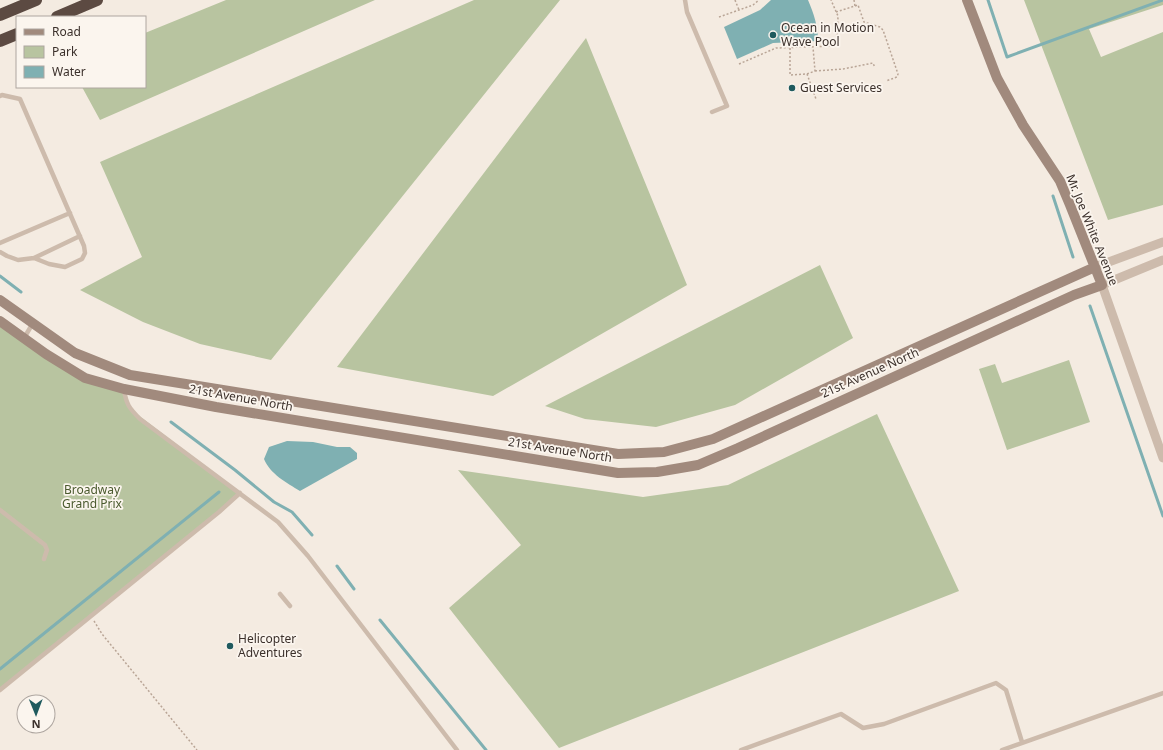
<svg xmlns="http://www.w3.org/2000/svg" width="1163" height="750" viewBox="0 0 1163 750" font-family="'Noto Sans',sans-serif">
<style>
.green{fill:#b8c4a0}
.water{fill:#7fb0b2}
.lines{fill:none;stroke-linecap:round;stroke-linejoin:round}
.stream{stroke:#7fb0b2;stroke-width:3}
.path{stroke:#b9a596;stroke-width:1.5;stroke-dasharray:2 2;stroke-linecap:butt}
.lane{stroke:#cdbbac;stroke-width:4.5}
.street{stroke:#cdbbac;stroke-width:9}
.secondary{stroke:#a18a7d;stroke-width:10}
.highway{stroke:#5c4a42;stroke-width:12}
.poi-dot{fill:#1f5a5e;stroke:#fbf5ee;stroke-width:1.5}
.labels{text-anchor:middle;stroke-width:3.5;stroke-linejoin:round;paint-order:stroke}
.poi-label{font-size:12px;fill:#3b302b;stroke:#fbf5ee;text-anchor:start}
.street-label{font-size:12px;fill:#3b302b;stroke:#fbf5ee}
.park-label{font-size:12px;fill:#4a5a2e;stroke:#fbf5ee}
</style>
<rect width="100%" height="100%" fill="#f4ebe1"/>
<path class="green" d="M226,0H375L100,120L82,87H145V33Z
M474,0H560L271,360L200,344L143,322L80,290L142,257L100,162Z
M1024,0H1163V5L1089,29L1101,57L1163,32V205L1108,220Z
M586,38L687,285L493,396L337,367Z
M820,265L853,338L735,405L656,427L585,419L545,406Z
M0,325L85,378L124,389L129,408L240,493L0,690Z
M1069,360L1090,422L1007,450L979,369L995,364L1002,383Z
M877,414L959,591L559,748L449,608L521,545L458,470L643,497L728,485Z"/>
<path class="water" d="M771,0H808C814,14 818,26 818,41L773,43L737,59L724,27L760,10Z
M287,441L313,442L337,447H350L357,453V459L300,491C287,483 270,474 264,459L269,447Z"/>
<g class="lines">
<path class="stream" d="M988,0L1007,57L1163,0
M1053,196L1073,257
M0,276L21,292
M1090,306L1163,516
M171,422L235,470L274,502L292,512L312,535
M337,566L354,589
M380,620L486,750
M0,669L219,492"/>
<path class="path" d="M735,0L739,10
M854,0L855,6
M836,12L858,5L864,22L880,27L883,30L898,74L897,77L886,81
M719,17L753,5L759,0
M790,48V75L807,74L816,99
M739,64L776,48L837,46L838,16L831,0
M815,71L843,69L873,63L875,68
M807,74L815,71L813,47
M94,621L102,634L197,750"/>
<path class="lane" d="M685,0L687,12L727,106L712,112
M0,96L2,95L20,99L84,246L85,253L82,259L65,267L49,264L34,258L18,260L7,256L0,252
M0,243L70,213
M34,258L80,236
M24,338L33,323
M124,389C126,404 129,408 140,419L278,522L308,556L457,750
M0,510L45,545L47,550L44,559
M280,594L290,606
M0,690L219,512L240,493
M741,750L841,714L863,728L884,724L996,683L1006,690L1022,742
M1002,750L1163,693"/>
<path class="street" d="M1163,260L1102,285L1163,458
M1095,267L1163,242"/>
<path class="secondary" d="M0,300L75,353L130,375L618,454L664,452L713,439L1095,267
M0,321L46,354L85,378L124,389L216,407L618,473L657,472L698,465L738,448L1074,295L1102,285L1070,205L1060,181L1023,125L997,78L967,0"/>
<path class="highway" d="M0,15L36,0
M57,17L97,0
M0,41L17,34"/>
</g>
<g class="poi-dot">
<circle cx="773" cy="35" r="4"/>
<circle cx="792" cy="88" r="4"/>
<circle cx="230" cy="646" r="4"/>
</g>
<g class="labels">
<g class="poi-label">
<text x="781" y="32">Ocean in Motion<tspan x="781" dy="14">Wave Pool</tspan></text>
<text x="800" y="92">Guest Services</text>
<text x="238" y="643">Helicopter<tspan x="238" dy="14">Adventures</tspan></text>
</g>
<g class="street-label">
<text transform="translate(1092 230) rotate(68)" y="4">Mr. Joe White Avenue</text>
<text transform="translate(870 373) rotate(-24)" y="4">21st Avenue North</text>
<text transform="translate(241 398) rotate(10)" y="4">21st Avenue North</text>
<text transform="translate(560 450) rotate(9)" y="4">21st Avenue North</text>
</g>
<g class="park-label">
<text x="92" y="494">Broadway<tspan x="92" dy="14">Grand Prix</tspan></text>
</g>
</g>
<rect x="16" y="16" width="130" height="72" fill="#fbf5ee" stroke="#aea6a0"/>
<rect x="24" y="29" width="20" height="6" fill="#a18a7d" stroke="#aea6a0"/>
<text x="52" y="36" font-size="12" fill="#3b302b">Road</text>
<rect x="24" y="46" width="20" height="12" fill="#b8c4a0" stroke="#aea6a0"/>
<text x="52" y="56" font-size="12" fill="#3b302b">Park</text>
<rect x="24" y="66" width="20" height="12" fill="#7fb0b2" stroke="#aea6a0"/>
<text x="52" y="76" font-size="12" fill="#3b302b">Water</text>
<g transform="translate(36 714) rotate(179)"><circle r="19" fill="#fbf5ee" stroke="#aea6a0"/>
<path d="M0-3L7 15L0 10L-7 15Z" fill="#1f5a5e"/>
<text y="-6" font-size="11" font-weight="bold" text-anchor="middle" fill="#3b302b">N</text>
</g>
</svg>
